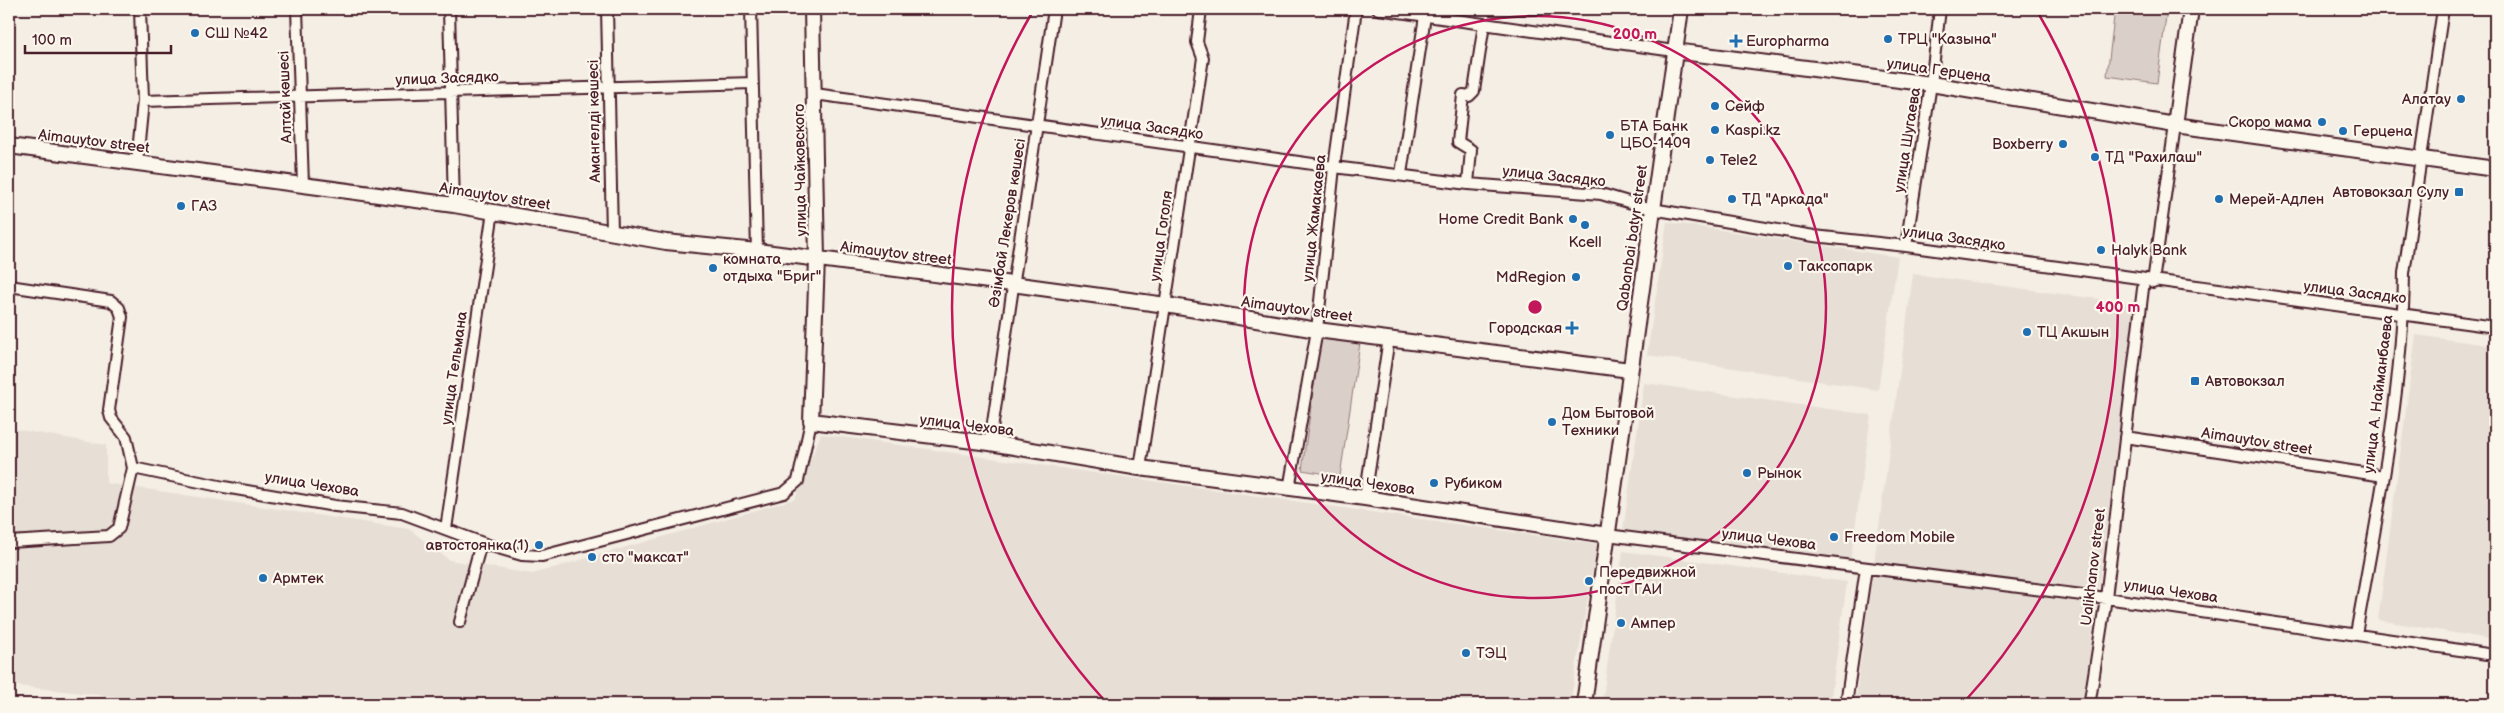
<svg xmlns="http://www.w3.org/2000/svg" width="2504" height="713" viewBox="0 0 2504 713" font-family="'Balsamiq Sans',sans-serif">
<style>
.built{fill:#e7dfd6}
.green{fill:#dbd0c9;stroke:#92787a}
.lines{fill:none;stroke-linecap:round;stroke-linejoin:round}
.street-casing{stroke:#4a1f2b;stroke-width:14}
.secondary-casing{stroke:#4a1f2b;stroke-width:18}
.street{stroke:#fbf7ec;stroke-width:10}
.secondary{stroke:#fbf7ec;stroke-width:14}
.ring{fill:none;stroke:#c2185b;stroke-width:2.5}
.poi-dot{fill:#1f6fb2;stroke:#fbf7ec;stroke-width:2}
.labels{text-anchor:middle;stroke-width:4.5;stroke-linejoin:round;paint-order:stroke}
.poi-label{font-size:15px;fill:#4a1f2b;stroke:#fbf7ec;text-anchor:start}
.street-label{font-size:15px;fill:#4a1f2b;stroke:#fbf7ec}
.centre{fill:#c2185b;stroke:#fbf7ec;stroke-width:2.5}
.ring-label{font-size:15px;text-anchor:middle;font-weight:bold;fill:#c2185b;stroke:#fbf7ec;stroke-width:4.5;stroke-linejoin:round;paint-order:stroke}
</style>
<rect width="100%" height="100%" fill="#f4eee4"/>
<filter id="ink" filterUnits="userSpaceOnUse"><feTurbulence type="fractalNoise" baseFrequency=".02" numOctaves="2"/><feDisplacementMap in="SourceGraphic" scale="10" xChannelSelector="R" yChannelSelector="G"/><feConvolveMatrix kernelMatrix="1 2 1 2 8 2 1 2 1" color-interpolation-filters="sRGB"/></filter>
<g filter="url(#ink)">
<path class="built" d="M1667,222L1898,257L1878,390L1647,355Z
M1913,274L2136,304L2083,704H1855Z
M2416,335L2495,346V640L2378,620Z
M1644,383L1871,415L1850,564L1623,531Z
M9,428L106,445V483L409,529L449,560L532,574L795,499L821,434L1597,544L1570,704H182L9,685Z
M1623,551L1847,582L1830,704H1602Z"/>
<path class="green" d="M2115,9H2167L2157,83L2107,76Z
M1321,337L1360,343L1340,476L1302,470Z"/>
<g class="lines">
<defs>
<path id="street" d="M297,9L303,185
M449,9L454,205
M607,9L612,232
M751,9L757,251
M1378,9L1674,51
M815,94L1334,167L1468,184L1601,194L1652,209L1814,236L1906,246L2495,327
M143,101L753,83
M137,162L143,101L140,9
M1401,174L1425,16
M1468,184L1471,150L1458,142L1463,95L1469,96L1474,91L1484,24
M1906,246L1931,84L1940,9
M2153,282L2175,125
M9,286L111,301L119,308L122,317L109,410L111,418L126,437L133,468L119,528L109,536L9,542
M2125,437L2384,476
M990,443L1054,9
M133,468L224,487L335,506L402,513L488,545L522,555L542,556L784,493L798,481L811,421
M1140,468L1203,58L1197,42L1201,9
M1289,489L1317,330L1334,167L1356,9
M1365,498L1389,338
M446,529L493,211
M1607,535L2106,598L2487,654
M460,622L481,543
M2356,634C2377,516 2403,392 2404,273L2443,9
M2090,700L2106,598L2144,280
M1846,704L1866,568"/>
<path id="secondary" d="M812,9L817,259L811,421L990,443L1140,468L1365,498L1607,535
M1674,51L1931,84L2175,125L2495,169
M2175,125L2191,9
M9,146L454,205L666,242L757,251L1012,284L1166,305L1317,330L1630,370
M1584,704L1681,9"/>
</defs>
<use href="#street" class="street-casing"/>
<use href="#secondary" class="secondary-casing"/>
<use href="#street" class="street"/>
<use href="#secondary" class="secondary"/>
</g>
</g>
<g class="ring">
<circle cx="1535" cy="307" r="291"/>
<path d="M1105 701A583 583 0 0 1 1033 11M2037 11A583 583 0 0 1 1965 701"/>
</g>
<g class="poi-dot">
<circle cx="195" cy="33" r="5"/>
<circle cx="1888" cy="39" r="5"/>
<path d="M1733.5 33.5h5v5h5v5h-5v5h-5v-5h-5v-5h5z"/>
<circle cx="2461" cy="99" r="5"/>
<circle cx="1715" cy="106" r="5"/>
<circle cx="2322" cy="122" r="5"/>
<circle cx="1715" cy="130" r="5"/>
<circle cx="2343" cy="131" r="5"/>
<circle cx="1610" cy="135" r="5"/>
<circle cx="2063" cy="144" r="5"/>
<circle cx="2095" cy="157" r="5"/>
<circle cx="1710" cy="160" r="5"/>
<rect x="2454" y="187" width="10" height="10" rx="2.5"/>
<circle cx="1732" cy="199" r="5"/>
<circle cx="2219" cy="199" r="5"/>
<circle cx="181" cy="206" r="5"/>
<circle cx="1573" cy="219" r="5"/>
<circle cx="1585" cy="225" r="5"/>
<circle cx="2101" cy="250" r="5"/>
<circle cx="1788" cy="266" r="5"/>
<circle cx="713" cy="268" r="5"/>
<circle cx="1576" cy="277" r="5"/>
<path d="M1569.5 320.5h5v5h5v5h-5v5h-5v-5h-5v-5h5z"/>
<circle cx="2027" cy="332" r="5"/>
<rect x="2190" y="376" width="10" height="10" rx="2.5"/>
<circle cx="1552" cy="422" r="5"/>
<circle cx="1747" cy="473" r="5"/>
<circle cx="1434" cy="483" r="5"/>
<circle cx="1834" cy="537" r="5"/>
<circle cx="539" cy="545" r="5"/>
<circle cx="592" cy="557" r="5"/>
<circle cx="263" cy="578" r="5"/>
<circle cx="1589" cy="581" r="5"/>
<circle cx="1621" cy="623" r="5"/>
<circle cx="1466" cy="653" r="5"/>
</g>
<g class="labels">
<g class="poi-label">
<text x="205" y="38">СШ №42</text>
<text x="1898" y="44">ТРЦ "Казына"</text>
<text x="1746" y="46">Europharma</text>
<text x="2451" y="104" text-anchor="end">Алатау</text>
<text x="1725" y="111">Сейф</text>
<text x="2312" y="127" text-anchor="end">Скоро мама</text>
<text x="1620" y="131">БТА Банк<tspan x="1620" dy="17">ЦБО-1409</tspan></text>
<text x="1725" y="135">Kaspi.kz</text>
<text x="2353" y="136">Герцена</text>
<text x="2053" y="149" text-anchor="end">Boxberry</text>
<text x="2105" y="162">ТД "Рахилаш"</text>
<text x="1720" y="165">Tele2</text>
<text x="2449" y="197" text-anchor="end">Автовокзал Сулу</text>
<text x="1742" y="204">ТД "Аркада"</text>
<text x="2229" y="204">Мерей-Адлен</text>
<text x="191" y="211">ГАЗ</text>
<text x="1563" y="224" text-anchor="end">Home Credit Bank</text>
<text x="1585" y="247" text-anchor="middle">Kcell</text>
<text x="2111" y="255">Halyk Bank</text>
<text x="723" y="264">комната<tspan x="723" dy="17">отдыха "Бриг"</tspan></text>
<text x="1798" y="271">Таксопарк</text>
<text x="1566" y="282" text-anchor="end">MdRegion</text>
<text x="1562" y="333" text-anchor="end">Городская</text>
<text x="2037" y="337">ТЦ Акшын</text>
<text x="2205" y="386">Автовокзал</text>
<text x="1562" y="418">Дом Бытовой<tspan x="1562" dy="17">Техники</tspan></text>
<text x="1757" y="478">Рынок</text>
<text x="1444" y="488">Рубиком</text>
<text x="1844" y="542">Freedom Mobile</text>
<text x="529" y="550" text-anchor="end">автостоянка(1)</text>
<text x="602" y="562">сто "максат"</text>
<text x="1599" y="577">Передвижной<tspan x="1599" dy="17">пост ГАИ</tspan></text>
<text x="273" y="583">Армтек</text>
<text x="1631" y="628">Ампер</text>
<text x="1476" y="658">ТЭЦ</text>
</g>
<g class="street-label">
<text transform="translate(1939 70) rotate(8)" y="5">улица Герцена</text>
<text transform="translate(447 78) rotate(-2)" y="5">улица Засядко</text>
<text transform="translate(285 97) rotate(-92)" y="5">Алтай көшесі</text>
<text transform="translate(594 121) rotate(-91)" y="5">Амангелді көшесі</text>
<text transform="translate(1152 127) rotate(8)" y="5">улица Засядко</text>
<text transform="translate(1907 140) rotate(-81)" y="5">улица Шугаева</text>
<text transform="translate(94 141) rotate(7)" y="5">Aimauytov street</text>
<text transform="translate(800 170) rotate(-91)" y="5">улица Чайковского</text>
<text transform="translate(1554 176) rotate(6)" y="5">улица Засядко</text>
<text transform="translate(495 196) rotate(9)" y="5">Aimauytov street</text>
<text transform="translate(1314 218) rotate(-84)" y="5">улица Жамакаева</text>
<text transform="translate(1007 223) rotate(-81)" y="5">Әзімбай Лекеров көшесі</text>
<text transform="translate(1161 236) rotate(-82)" y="5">улица Гоголя</text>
<text transform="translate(1632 238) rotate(-82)" y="5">Qabanbai batyr street</text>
<text transform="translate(1954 238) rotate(8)" y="5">улица Засядко</text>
<text transform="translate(896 253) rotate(7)" y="5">Aimauytov street</text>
<text transform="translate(2355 292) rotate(7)" y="5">улица Засядко</text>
<text transform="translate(1297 309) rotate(8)" y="5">Aimauytov street</text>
<text transform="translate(454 368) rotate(-82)" y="5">улица Тельмана</text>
<text transform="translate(2378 394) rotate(-83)" y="5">улица А. Найманбаева</text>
<text transform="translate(967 425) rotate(7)" y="5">улица Чехова</text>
<text transform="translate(2257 441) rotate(9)" y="5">Aimauytov street</text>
<text transform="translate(1368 483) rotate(8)" y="5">улица Чехова</text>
<text transform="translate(312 484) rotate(9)" y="5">улица Чехова</text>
<text transform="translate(1769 539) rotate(7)" y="5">улица Чехова</text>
<text transform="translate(2093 567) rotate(-83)" y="5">Ualikhanov street</text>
<text transform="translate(2171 591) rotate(8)" y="5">улица Чехова</text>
</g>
</g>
<circle cx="1535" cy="307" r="8" class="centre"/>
<g class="ring-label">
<text x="1635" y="39">200 m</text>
<text x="2118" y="312">400 m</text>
</g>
<rect width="2504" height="713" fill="none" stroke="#fbf7ec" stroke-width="30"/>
<rect x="15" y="15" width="2474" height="683" fill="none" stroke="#4a1f2b" stroke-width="2" filter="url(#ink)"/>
<path d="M25 45v8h146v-8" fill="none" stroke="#4a1f2b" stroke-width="2.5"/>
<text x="32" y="45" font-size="15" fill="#4a1f2b" stroke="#fbf7ec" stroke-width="4" paint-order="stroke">100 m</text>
</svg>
